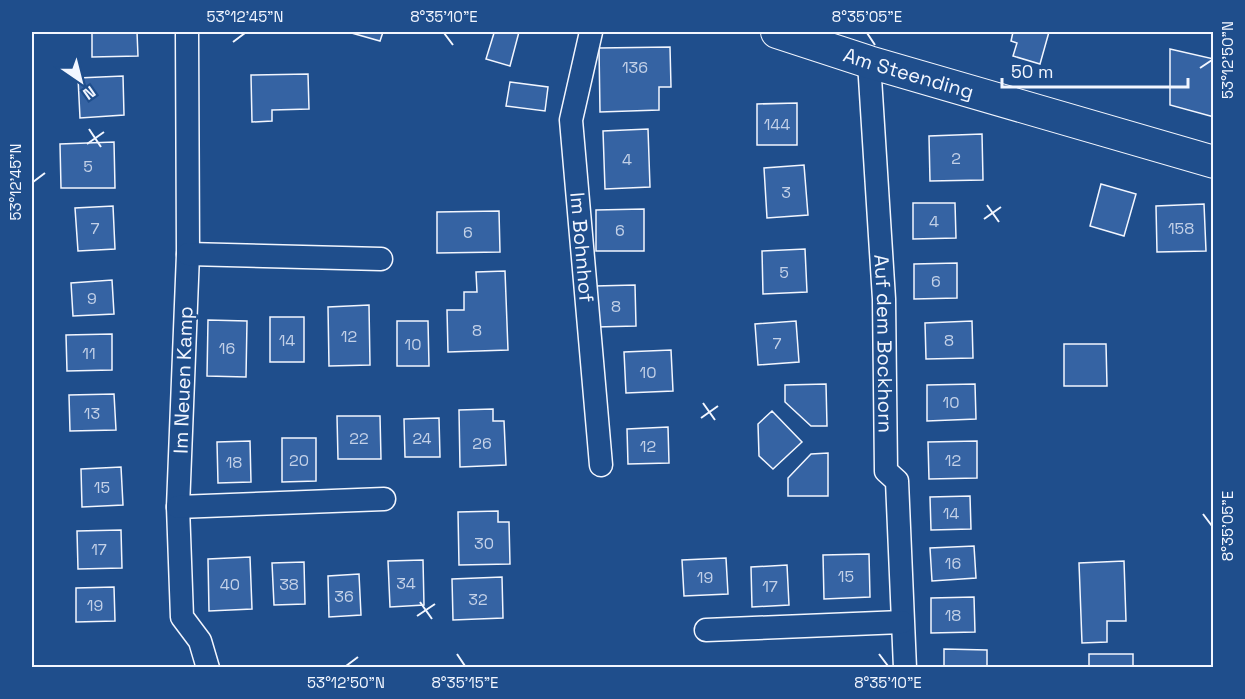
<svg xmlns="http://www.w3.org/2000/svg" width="1245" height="699" viewBox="0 0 1245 699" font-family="'Space Grotesk',sans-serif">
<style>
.building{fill:#3563a3;stroke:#f2f6ff;stroke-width:1.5}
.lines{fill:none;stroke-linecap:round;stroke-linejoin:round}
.street-casing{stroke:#f2f6ff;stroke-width:25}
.secondary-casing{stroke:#f2f6ff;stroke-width:34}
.street{stroke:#1f4e8c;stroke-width:22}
.secondary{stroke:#1f4e8c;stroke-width:32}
.ticks{fill:none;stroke:#f2f6ff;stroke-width:2}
.labels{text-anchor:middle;stroke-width:4.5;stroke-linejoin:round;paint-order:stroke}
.number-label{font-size:16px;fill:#c3d1e8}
.street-label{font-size:20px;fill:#f2f6ff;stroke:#1f4e8c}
.neatline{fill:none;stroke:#f2f6ff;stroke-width:2}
.ticks-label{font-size:15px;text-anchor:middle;fill:#f2f6ff}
</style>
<rect width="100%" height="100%" fill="#1f4e8c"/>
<path class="building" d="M92,32H137L138,56L92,57Z
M348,32H383L380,41Z
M488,32H519L510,66L486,59L494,33Z
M1013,32H1049L1040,64L1013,56L1017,43L1011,41Z
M670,47L671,87H659V110L600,112L599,48Z
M1170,49L1214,59V117L1170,105Z
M308,74L309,109L272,110V121L252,122L251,75Z
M123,76L124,115L80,118L78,78Z
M510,82L548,87L545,111L506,106Z
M797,103V145H757V104Z
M648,129L650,187L605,189L603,131Z
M982,134L983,180L930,181L929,136Z
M114,142L115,188H61L60,144Z
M804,165L808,215L767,218L764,168Z
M1101,184L1136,194L1124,236L1090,226Z
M913,203H955L956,238L913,239Z
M1204,204L1206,251L1157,252L1156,206Z
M113,206L115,249L78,251L75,208Z
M644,209V251H596V210Z
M499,211L500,252L437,253V212Z
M805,249L807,292L763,294L762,251Z
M957,263V298L914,299V264Z
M505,271L508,350L448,352L447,310H464V292H477L476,272Z
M112,280L114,314L73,316L71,283Z
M635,285L636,326L596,327L595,286Z
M369,305L370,365L329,366L328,307Z
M270,317H304V362H270Z
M208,320L247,321L246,377L207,376Z
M397,321H428L429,366H397Z
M796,321L799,362L758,365L755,324Z
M972,321L973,358L926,359L925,323Z
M112,334V370L67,371L66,335Z
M1064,344H1106L1107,386H1064Z
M671,350L673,391L626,393L624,352Z
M826,384L827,426H811L785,402V385Z
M975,384L976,419L927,421V385Z
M114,394L116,430L70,431L69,395Z
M493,409V421H504L506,465L460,467L459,410Z
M772,411L802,442L773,469L759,456L758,424Z
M337,416H380L381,459H338Z
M439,418L440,457H405L404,419Z
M668,427L669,463L628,464L627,429Z
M282,438H316V481L282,482Z
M250,441L251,482L218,483L217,442Z
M977,441V478L929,479L928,442Z
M828,453V496H788V478L811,454Z
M121,467L123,505L82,507L81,469Z
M970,496L971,529L931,530L930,497Z
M498,511V522H509L510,564L459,565L458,512Z
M121,530L122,568L78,569L77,531Z
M974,546L976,578L932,581L930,548Z
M869,554L870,597L824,599L823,555Z
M250,557L252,609L209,611L208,559Z
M726,558L728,594L684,596L682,560Z
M423,560L424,605L390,607L388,561Z
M1124,561L1126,621H1107V642L1082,643L1079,563Z
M304,562L305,604L274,605L272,563Z
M787,565L789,605L752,607L751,567Z
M359,574L361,615L329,617L328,576Z
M502,577L503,618L453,620L452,579Z
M114,587L115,621L76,622V588Z
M974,597L975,632L931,633V598Z
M944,649L987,650V668H944Z
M1089,654H1133V668H1089Z"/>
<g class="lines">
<defs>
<g id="street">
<path d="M187,32L188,254L178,507L182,617L200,641L208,668"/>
<path id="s1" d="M591,32L571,120L601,465"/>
<path id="s2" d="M869,62L884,299L886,471L897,481L905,668"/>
<path d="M188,254L381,259"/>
<path d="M178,507L384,499"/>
<path d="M706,630L902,622"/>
</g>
<g id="secondary">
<path id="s3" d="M777,32L869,62L1214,162"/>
</g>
</defs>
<use href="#street" class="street-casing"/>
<use href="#secondary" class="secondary-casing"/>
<use href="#street" class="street"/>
<use href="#secondary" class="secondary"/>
</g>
<path class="ticks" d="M444,33L453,45M867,33L875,45M233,42L245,33M1200,68L1212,60M89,129L101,147M87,144L104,132M33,182L45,173M987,205L999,222M984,219L1001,207M703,403L715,420M701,418L718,406M1203,514L1212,526M420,602L432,619M417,616L435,604M457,654L465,666M879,654L888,666M346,666L358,657"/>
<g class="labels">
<g class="number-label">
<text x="635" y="73">136</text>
<text x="777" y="130">144</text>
<text x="956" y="164">2</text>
<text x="627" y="165">4</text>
<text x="88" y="172">5</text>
<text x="786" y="198">3</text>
<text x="934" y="227">4</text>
<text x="95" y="234">7</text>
<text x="1181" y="234">158</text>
<text x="620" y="236">6</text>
<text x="468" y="238">6</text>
<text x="784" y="278">5</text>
<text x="936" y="287">6</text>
<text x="92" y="304">9</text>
<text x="616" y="312">8</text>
<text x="477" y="336">8</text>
<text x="349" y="342">12</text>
<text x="287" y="346">14</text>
<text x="949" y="346">8</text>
<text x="777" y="349">7</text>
<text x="413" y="350">10</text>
<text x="227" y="354">16</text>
<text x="89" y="359">11</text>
<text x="648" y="378">10</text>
<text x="951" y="408">10</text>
<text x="92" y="419">13</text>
<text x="359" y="444">22</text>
<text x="422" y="444">24</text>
<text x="482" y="449">26</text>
<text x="648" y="452">12</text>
<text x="299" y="466">20</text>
<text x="953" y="466">12</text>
<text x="234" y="468">18</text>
<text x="102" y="493">15</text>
<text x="951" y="519">14</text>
<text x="484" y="549">30</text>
<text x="99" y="555">17</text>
<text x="953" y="569">16</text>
<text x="846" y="582">15</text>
<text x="705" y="583">19</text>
<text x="406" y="589">34</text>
<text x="230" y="590">40</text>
<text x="289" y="590">38</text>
<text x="770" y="592">17</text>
<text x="344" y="602">36</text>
<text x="478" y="605">32</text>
<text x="95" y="611">19</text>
<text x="953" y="621">18</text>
</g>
<g class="street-label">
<text dy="7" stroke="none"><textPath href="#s3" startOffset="138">Am Steending</textPath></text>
<text dy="7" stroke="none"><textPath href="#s1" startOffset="218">Im Bohnhof</textPath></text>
<text dy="7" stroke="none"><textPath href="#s2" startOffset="282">Auf dem Bockhorn</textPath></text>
<text transform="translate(183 380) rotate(-88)" y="7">Im Neuen Kamp</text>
</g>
</g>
<rect width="1245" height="699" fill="none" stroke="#1f4e8c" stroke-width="66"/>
<g transform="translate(81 81) rotate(145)" stroke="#1f4e8c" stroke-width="4.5" paint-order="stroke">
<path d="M0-4.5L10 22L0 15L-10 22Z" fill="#f2f6ff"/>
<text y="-9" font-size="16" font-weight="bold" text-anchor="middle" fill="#f2f6ff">N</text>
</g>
<path d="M1002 78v9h186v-9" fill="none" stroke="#f2f6ff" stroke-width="3"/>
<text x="1011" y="78" font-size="18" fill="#f2f6ff" stroke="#1f4e8c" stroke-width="4.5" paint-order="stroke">50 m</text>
<rect x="33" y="33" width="1179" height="633" class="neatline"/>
<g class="ticks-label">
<text x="245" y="22">53°12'45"N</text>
<text x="444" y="22">8°35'10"E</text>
<text x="867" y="22">8°35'05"E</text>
<text transform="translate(1228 60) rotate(-90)" y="5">53°12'50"N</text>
<text transform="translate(16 182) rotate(-90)" y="5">53°12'45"N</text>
<text transform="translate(1228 526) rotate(-90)" y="5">8°35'05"E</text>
<text x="346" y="688">53°12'50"N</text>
<text x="465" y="688">8°35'15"E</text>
<text x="888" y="688">8°35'10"E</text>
</g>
</svg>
